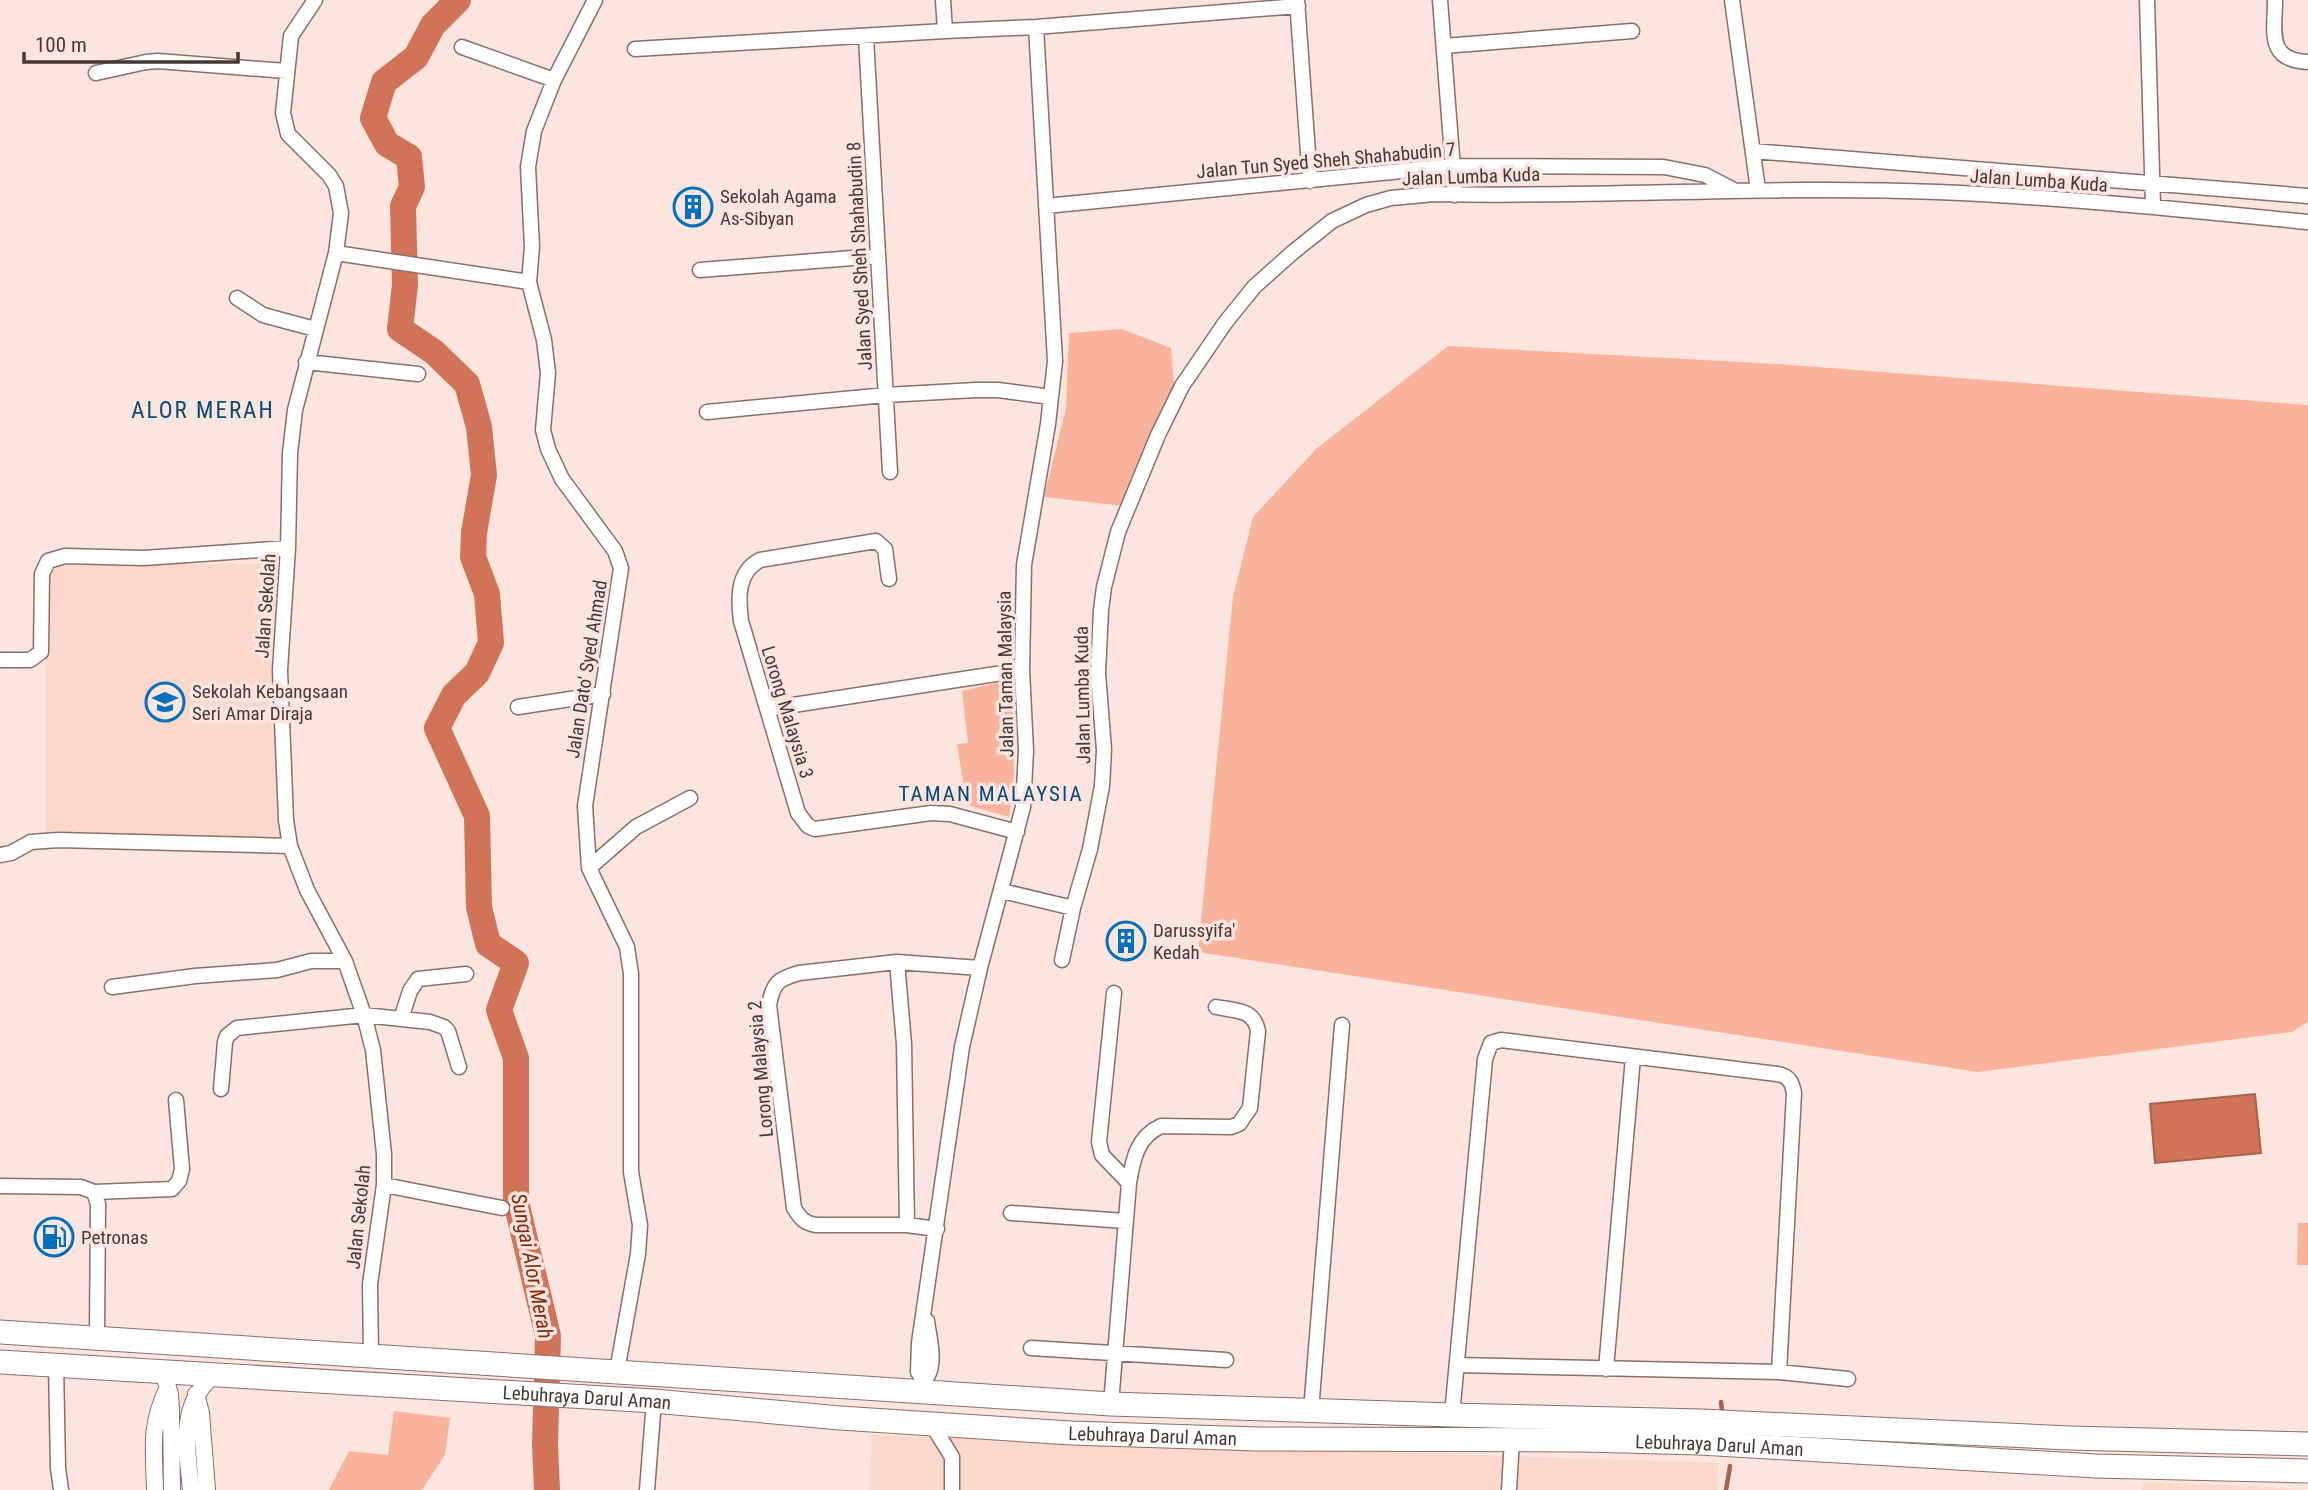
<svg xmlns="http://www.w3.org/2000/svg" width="2308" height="1490" viewBox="0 0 2308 1490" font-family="'Roboto Condensed',sans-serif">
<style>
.built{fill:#fbd7cc}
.green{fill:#f9b39d}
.water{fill:#d07356;stroke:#a6624c;stroke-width:2}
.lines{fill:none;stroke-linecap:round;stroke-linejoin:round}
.stream{stroke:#a6624c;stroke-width:4.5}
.river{stroke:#d07356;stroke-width:26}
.minor-casing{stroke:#887068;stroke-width:17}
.tertiary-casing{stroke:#887068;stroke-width:18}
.trunk-casing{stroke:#887068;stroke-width:25}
.minor{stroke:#fff;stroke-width:14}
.tertiary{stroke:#fff;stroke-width:16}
.trunk{stroke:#fff;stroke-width:23}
.labels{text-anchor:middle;stroke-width:7;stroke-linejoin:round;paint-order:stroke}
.street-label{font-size:19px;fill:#443935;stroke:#fbe5de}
.poi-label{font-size:19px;fill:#443935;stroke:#fbe5de;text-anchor:start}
.neighbourhood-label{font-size:21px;letter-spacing:2px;fill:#084878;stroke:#fbe5de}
.water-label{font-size:21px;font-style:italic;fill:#802b0d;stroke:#fbe5de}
.quarter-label{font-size:23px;letter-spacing:2px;fill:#084878;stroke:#fbe5de}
</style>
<rect width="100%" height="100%" fill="#fbe5de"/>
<path class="built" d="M46,564H284L283,841H46Z
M872,1435L1719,1463L1717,1490H869Z
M2143,1482L2267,1487L2308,1490H2142Z"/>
<path class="green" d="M1122,329L1171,348L1174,384L1146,446L1124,506L1044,497L1066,408L1069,333Z
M1448,346L1777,364L2308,405V1022L2292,1032L1978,1072L1198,952L1233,597L1253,517L1316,449Z
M1000,682L1013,696L1014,775L1009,817L967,805L957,744L968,743L962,691Z
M2298,1223H2308V1265H2297Z
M394,1411L450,1418L445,1455L422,1490H329L349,1451L388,1455Z"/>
<path class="water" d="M2255,1094L2261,1153L2155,1163L2150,1104Z"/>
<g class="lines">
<path class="stream" d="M1721,1402L1722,1410
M1726,1490L1730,1466"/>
<path class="river" d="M458,0L433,25L416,57L384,82L373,118L387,144L409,157L412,187L403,206L405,285L400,329L434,352L467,384L479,427L484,475L474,533L473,557L487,594L491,643L477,673L454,695L437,728L477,816L479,907L488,944L516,963L499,1010L516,1058V1202L548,1336L545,1445L547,1490"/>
<defs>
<path id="minor" d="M315,0L291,36L283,113L288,134L329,175L336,186L341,213L336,253L295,410L290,453L288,548L280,670L286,820L290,846L307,890L345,961L364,1015L373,1050L384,1154V1185L370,1284L371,1356
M595,0L554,80L534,131L528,167L532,247L529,282L544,340L548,373L543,430L548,449L562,479L615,551L621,568L585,806L589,868L627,947L631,974V1172L640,1225L638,1254L617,1371
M943,0L945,31
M1297,0L1310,181
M1440,0L1455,195
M1732,0L1758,190
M2147,0L2153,206
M2275,0C2275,32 2266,60 2308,62
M866,37L890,472
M1444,46L1632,31
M462,47L554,80
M635,49L945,31L1036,27L1298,6
M96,73L146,62L158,61L286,71
M1753,151L2308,196
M1046,206L1453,166L1664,167L1705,175L1732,189
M336,253L529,282
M700,270L878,256
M237,298L263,315L315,329
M306,362L418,374
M707,412L886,395L976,390H998L1051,397
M889,579L885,549L876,541L760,560C737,572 738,598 741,621L798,813L808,826L815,829L931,813L950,814L1017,832
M0,660H30L41,652L42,574L48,561L65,556L144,558L288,548
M518,707L603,694
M767,709L1022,670
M0,855L11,853L31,842L58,840L290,846
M589,868L636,827L690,798
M1002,891L1073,908
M1062,960L1073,908L1090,849L1102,786L1104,750L1098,673L1101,610L1104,587L1118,532L1158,435L1182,386L1225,323L1254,287L1292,253L1332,221L1366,205L1391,198L1434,194C1602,198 1770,185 1938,192C2061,197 2185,210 2308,222
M897,962L904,1044L907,1225
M112,987L195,976L277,970L311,961H345
M1114,993L1099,1142L1102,1155L1129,1183
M401,1019L410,991L418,979L466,974
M221,1089L225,1042L227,1036L237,1028L364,1015L430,1022L444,1027L448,1031L459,1067
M384,1185L502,1208
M0,1186L81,1187L94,1192L98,1204L97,1337
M94,1192L172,1189L179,1181L182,1169L176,1100
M1011,1213L1125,1221
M937,1229L907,1225H816C804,1223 800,1218 794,1208L769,1005C773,983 778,979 799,973L897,962L980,968
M1031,1348L1226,1360
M56,1364L58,1468L61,1490
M1457,1365L1779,1372L1848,1379
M1606,1369L1633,1057
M923,1380L918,1372L919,1343L962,1047L980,968L1023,807L1026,751L1022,670L1024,565L1048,424L1055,361L1036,27
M922,1389C923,1381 926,1380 929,1373C935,1358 929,1336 927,1321
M1111,1404L1129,1183C1133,1159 1137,1137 1161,1126L1231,1127L1239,1124L1250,1108L1258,1031C1254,1009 1236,1011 1216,1007
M1311,1411L1342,1025
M1452,1415L1485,1059L1491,1043L1501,1040L1777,1074C1789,1076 1792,1082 1794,1093L1779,1372
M931,1423L952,1457V1490
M647,1490L654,1401
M1509,1490L1512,1439"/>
<path id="tertiary" d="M163,1372L170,1394L171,1408L172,1490
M196,1394L201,1413L207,1490
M155,1490C154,1448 149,1427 168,1387
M191,1490C187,1448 178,1404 214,1375"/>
<g id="trunk">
<path d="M0,1332L1111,1404L1452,1415L1701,1421L2070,1438L2308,1444"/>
<path id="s1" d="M0,1362L654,1401L840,1418L1071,1433L1258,1439L1583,1440L1700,1443L2096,1466L2308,1471"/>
</g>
</defs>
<use href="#minor" class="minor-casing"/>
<use href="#tertiary" class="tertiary-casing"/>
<use href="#trunk" class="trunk-casing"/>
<use href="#minor" class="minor"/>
<use href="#tertiary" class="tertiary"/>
<use href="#trunk" class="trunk"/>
</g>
<defs>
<symbol id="building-ring" viewBox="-11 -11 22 22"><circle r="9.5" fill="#fbe5de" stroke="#0070bb" stroke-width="1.5"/><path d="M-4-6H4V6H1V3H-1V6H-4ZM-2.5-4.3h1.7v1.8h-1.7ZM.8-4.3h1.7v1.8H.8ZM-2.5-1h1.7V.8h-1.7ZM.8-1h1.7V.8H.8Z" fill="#0070bb"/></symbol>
<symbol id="school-ring" viewBox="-11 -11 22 22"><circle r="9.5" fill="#fbe5de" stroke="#0070bb" stroke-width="1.5"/><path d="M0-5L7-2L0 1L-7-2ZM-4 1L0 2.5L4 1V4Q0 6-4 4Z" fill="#0070bb"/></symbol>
<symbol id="fuel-ring" viewBox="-11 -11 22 22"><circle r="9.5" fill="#fbe5de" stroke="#0070bb" stroke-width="1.5"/><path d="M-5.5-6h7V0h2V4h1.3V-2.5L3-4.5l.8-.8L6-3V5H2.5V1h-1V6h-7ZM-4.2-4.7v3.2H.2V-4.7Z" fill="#0070bb"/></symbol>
</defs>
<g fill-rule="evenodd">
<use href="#building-ring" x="671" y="185" width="44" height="44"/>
<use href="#school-ring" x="143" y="680" width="44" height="44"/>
<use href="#building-ring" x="1104" y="919" width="44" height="44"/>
<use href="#fuel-ring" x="32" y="1215" width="44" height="44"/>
</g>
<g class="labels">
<g class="street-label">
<text transform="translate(1326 160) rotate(-5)" y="7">Jalan Tun Syed Sheh Shahabudin 7</text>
<text transform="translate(1471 176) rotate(-2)" y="7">Jalan Lumba Kuda</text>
<text transform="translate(2039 180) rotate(4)" y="7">Jalan Lumba Kuda</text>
<text transform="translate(859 256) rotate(-93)" y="7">Jalan Syed Sheh Shahabudin 8</text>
<text transform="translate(265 606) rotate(-86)" y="7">Jalan Sekolah</text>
<text transform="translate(586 669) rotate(-81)" y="7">Jalan Dato' Syed Ahmad</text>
<text transform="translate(1005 674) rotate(-91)" y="7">Jalan Taman Malaysia</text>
<text transform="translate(1082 695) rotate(-91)" y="7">Jalan Lumba Kuda</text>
<text transform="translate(788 712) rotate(73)" y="7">Lorong Malaysia 3</text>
<text transform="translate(760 1069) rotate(-95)" y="7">Lorong Malaysia 2</text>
<text transform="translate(358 1217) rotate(-84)" y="7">Jalan Sekolah</text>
<text dy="7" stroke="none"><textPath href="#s1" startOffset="588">Lebuhraya Darul Aman</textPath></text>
<text dy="7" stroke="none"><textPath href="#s1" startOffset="1155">Lebuhraya Darul Aman</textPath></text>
<text dy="7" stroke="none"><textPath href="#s1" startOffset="1722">Lebuhraya Darul Aman</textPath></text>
</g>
<g class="poi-label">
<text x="720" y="203">Sekolah Agama<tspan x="720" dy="22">As-Sibyan</tspan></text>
<text x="192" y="698">Sekolah Kebangsaan<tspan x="192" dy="22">Seri Amar Diraja</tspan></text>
<text x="1153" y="937">Darussyifa'<tspan x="1153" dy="22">Kedah</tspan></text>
<text x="81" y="1244">Petronas</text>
</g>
<g class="neighbourhood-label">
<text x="991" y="801">TAMAN MALAYSIA</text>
</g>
<g class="water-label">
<text transform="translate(532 1266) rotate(79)" y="7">Sungai Alor Merah</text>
</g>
<g class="quarter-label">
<text x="203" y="418">ALOR MERAH</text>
</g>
</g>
<path d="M24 52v10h214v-10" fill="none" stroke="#443935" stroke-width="3.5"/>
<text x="35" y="52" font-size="21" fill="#443935" stroke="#fbe5de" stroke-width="5" paint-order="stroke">100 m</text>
</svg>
